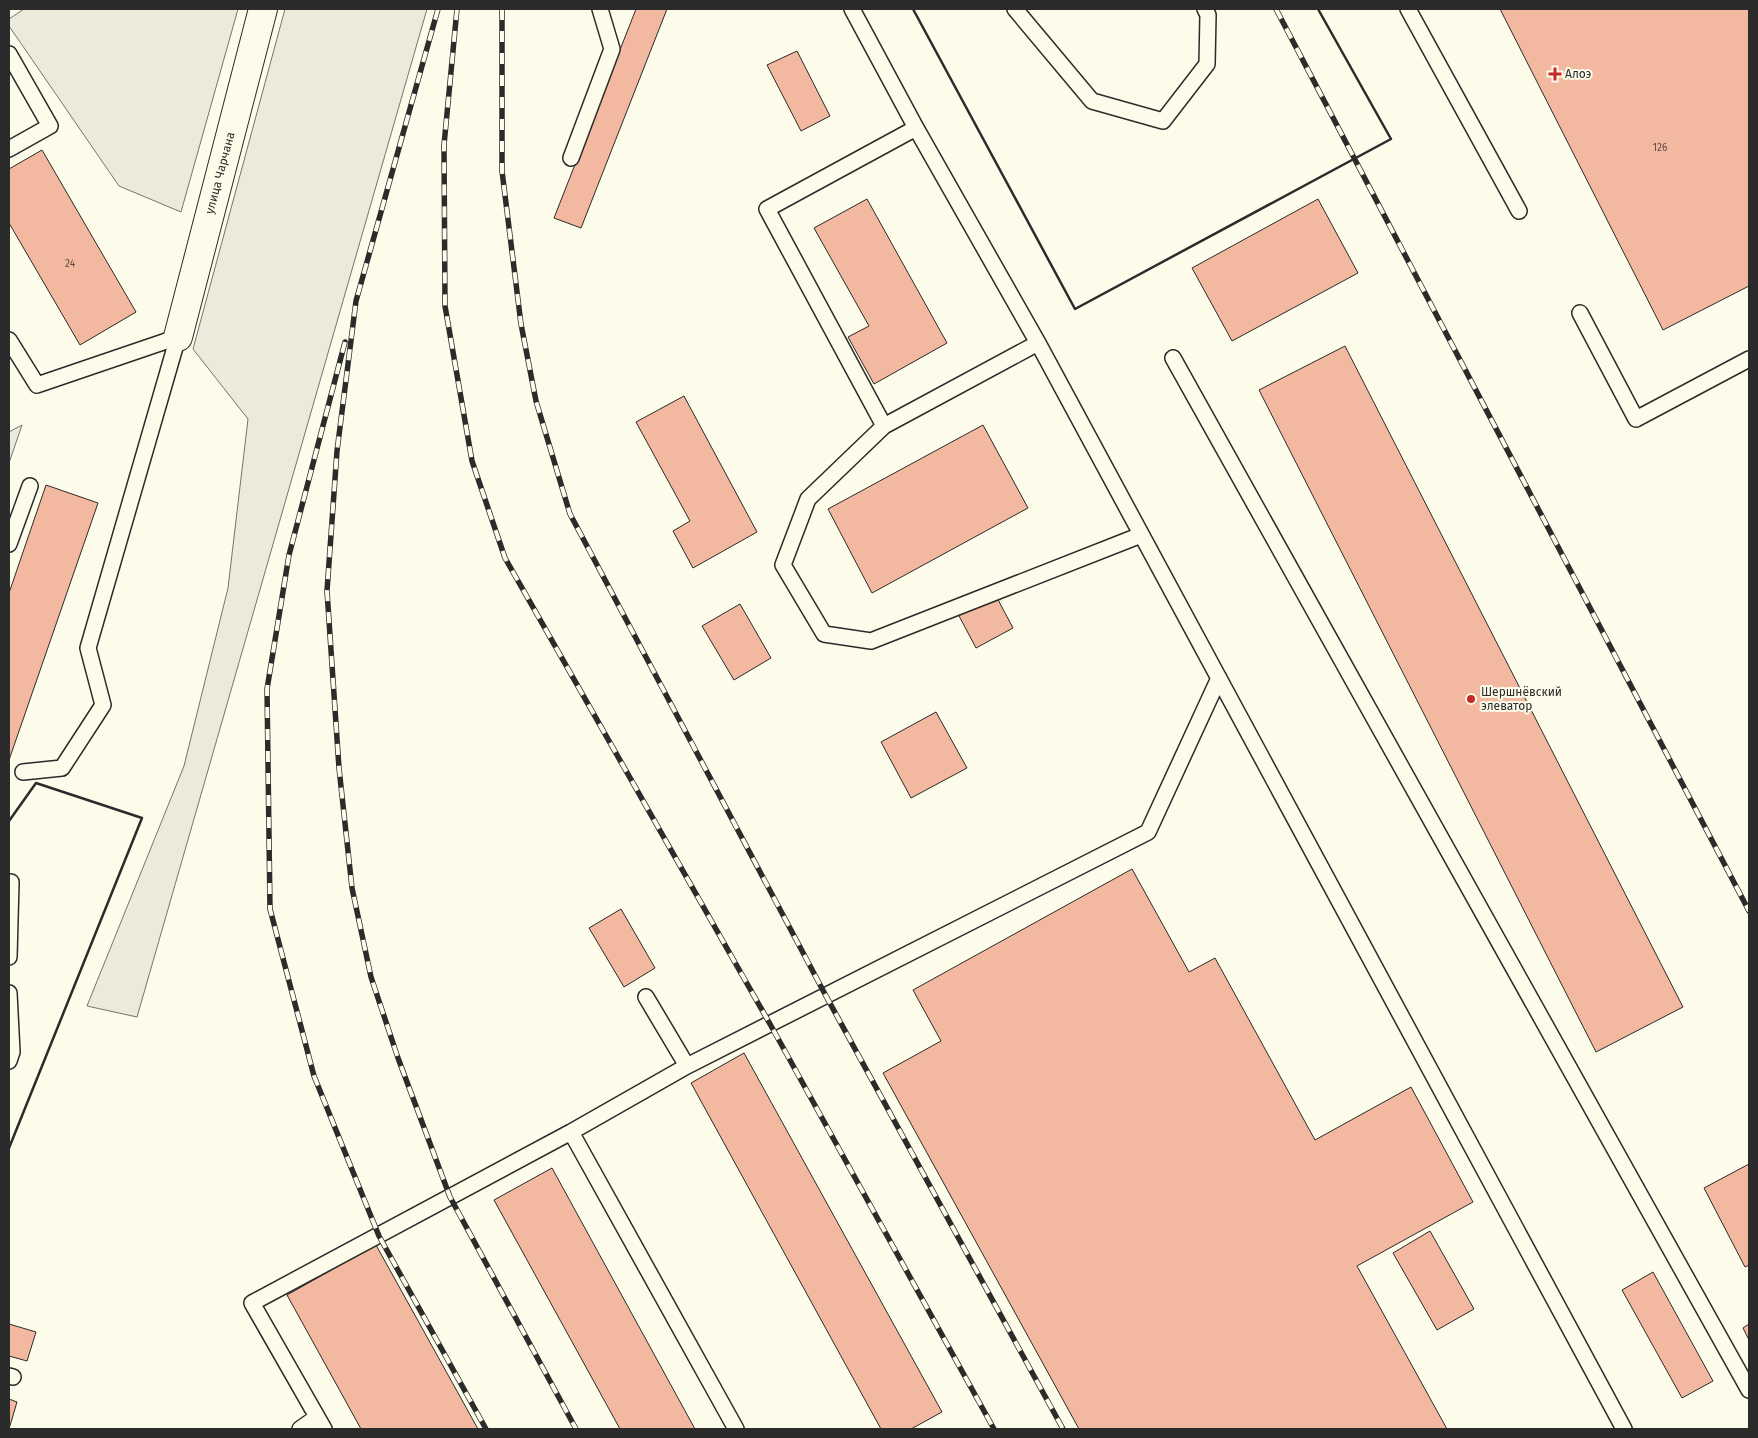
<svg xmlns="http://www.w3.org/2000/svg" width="1758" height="1438" viewBox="0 0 1758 1438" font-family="'Fira Sans',sans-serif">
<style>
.green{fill:#ecebdb;stroke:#74746e}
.building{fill:#f2b8a0;stroke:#2b2b2b}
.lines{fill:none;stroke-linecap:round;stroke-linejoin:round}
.service-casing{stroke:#2b2b2b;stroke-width:18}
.minor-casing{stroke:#2b2b2b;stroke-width:30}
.service{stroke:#fdfbea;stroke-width:15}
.minor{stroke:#fdfbea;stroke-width:28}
.rail-casing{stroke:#2b2b2b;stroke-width:5.5}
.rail{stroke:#fdfbea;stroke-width:4;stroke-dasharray:11;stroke-linecap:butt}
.wall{stroke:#2b2b2b;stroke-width:2.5}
.poi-dot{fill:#c62828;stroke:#fdfbea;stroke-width:2}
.labels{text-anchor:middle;stroke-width:4;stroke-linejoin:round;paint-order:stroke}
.number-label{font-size:10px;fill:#5d4e48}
.poi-label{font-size:12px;fill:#2b2b2b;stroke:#fdfbea;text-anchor:start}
.street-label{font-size:12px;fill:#2b2b2b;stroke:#fdfbea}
</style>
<rect width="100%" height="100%" fill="#fdfbea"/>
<path class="green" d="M24,9H238L181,212L119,186L9,26V19Z
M285,9H427L137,1017L87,1006L184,766L228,588L248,419L193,349Z
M22,425L9,463V432Z"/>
<path class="building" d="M636,9H667L581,228L554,218Z
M1500,9H1749V286L1663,330Z
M797,51L830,116L801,131L767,65Z
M42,150L136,312L80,345L9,223V169Z
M867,199L947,343L874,384L848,337L869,326L814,228Z
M1318,199L1358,273L1232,341L1192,268Z
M1345,346L1683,1007L1596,1052L1259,390Z
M684,396L757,532L693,568L673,531L690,521L636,422Z
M983,425L1028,508L872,593L828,509Z
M46,485L98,503L9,760V593Z
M995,594L1013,628L976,648L958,614Z
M740,604L771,658L734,680L702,626Z
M936,712L967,768L911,798L881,742Z
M1132,869L1189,972L1215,958L1315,1140L1411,1087L1473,1202L1357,1266L1447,1429H1079L883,1073L941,1041L913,990Z
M621,909L655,968L624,987L589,928Z
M744,1053L942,1412L911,1429H881L691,1083Z
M1749,1164V1265L1745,1267L1704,1188Z
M552,1168L695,1429H620L494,1200Z
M1430,1231L1474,1309L1437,1330L1393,1253Z
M376,1245L478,1429H361L287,1295Z
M1653,1272L1713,1381L1682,1398L1622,1290Z
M9,1324L36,1332L27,1361L9,1356Z
M1749,1324V1340L1743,1328Z
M9,1399L17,1402L9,1429Z"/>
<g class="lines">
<defs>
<path id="service" d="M852,9L916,128L1038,343L1624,1429
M1015,9L1092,101L1163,121L1207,64L1208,15L1205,9
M1408,9L1519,211
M9,54L50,126L9,149
M571,158L612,49L600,9
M1580,313L1636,419L1749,359
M9,340L37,385L178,337
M1038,343L884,426L808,499L783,565L824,634L871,641L1141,535
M1173,358L1749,1390
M884,426L767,209L916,128
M9,544L30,486
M23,772L62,768L103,705L88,648L178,337
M9,957L11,882
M9,993L12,1052L9,1061
M646,997L687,1066
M571,1132L736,1429
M9,1376L13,1377
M300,1429L317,1417
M324,1429L252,1303L571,1132L687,1066L1148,832L1219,678"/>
<path id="minor" d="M178,337L263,9"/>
</defs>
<use href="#service" class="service-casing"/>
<use href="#minor" class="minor-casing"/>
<use href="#service" class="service"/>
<use href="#minor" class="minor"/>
<defs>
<path id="rail" d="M438,9L356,301L337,451L327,591L339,768L352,888L371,977L398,1058L450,1197L576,1429
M457,9L444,145L445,306L472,461L505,558L770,1024L994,1429
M502,9V171L521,324L536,401L570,514L826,996L1063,1429
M1276,9L1749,911
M345,342L289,555L267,689L270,909L314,1076L379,1236L486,1429"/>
</defs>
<use href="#rail" class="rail-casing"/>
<use href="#rail" class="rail"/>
<path class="wall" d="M913,9L1075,309L1391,139L1318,9
M9,821L36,783L142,818L9,1148"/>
</g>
<g class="poi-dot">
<path d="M1552.5 66.5h5v5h5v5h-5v5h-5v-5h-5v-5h5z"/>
<circle cx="1471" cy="699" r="5"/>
</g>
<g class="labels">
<g class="number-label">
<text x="1660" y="151">126</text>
<text x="70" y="267">24</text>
</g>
<g class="poi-label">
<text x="1565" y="78">Алоэ</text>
<text x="1481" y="696">Шершнёвский<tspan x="1481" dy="14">элеватор</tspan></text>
</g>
<g class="street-label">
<text transform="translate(220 173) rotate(-75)" y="4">улица Чарчана</text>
</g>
</g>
<rect width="1758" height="1438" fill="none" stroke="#2b2b2b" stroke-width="20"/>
</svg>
